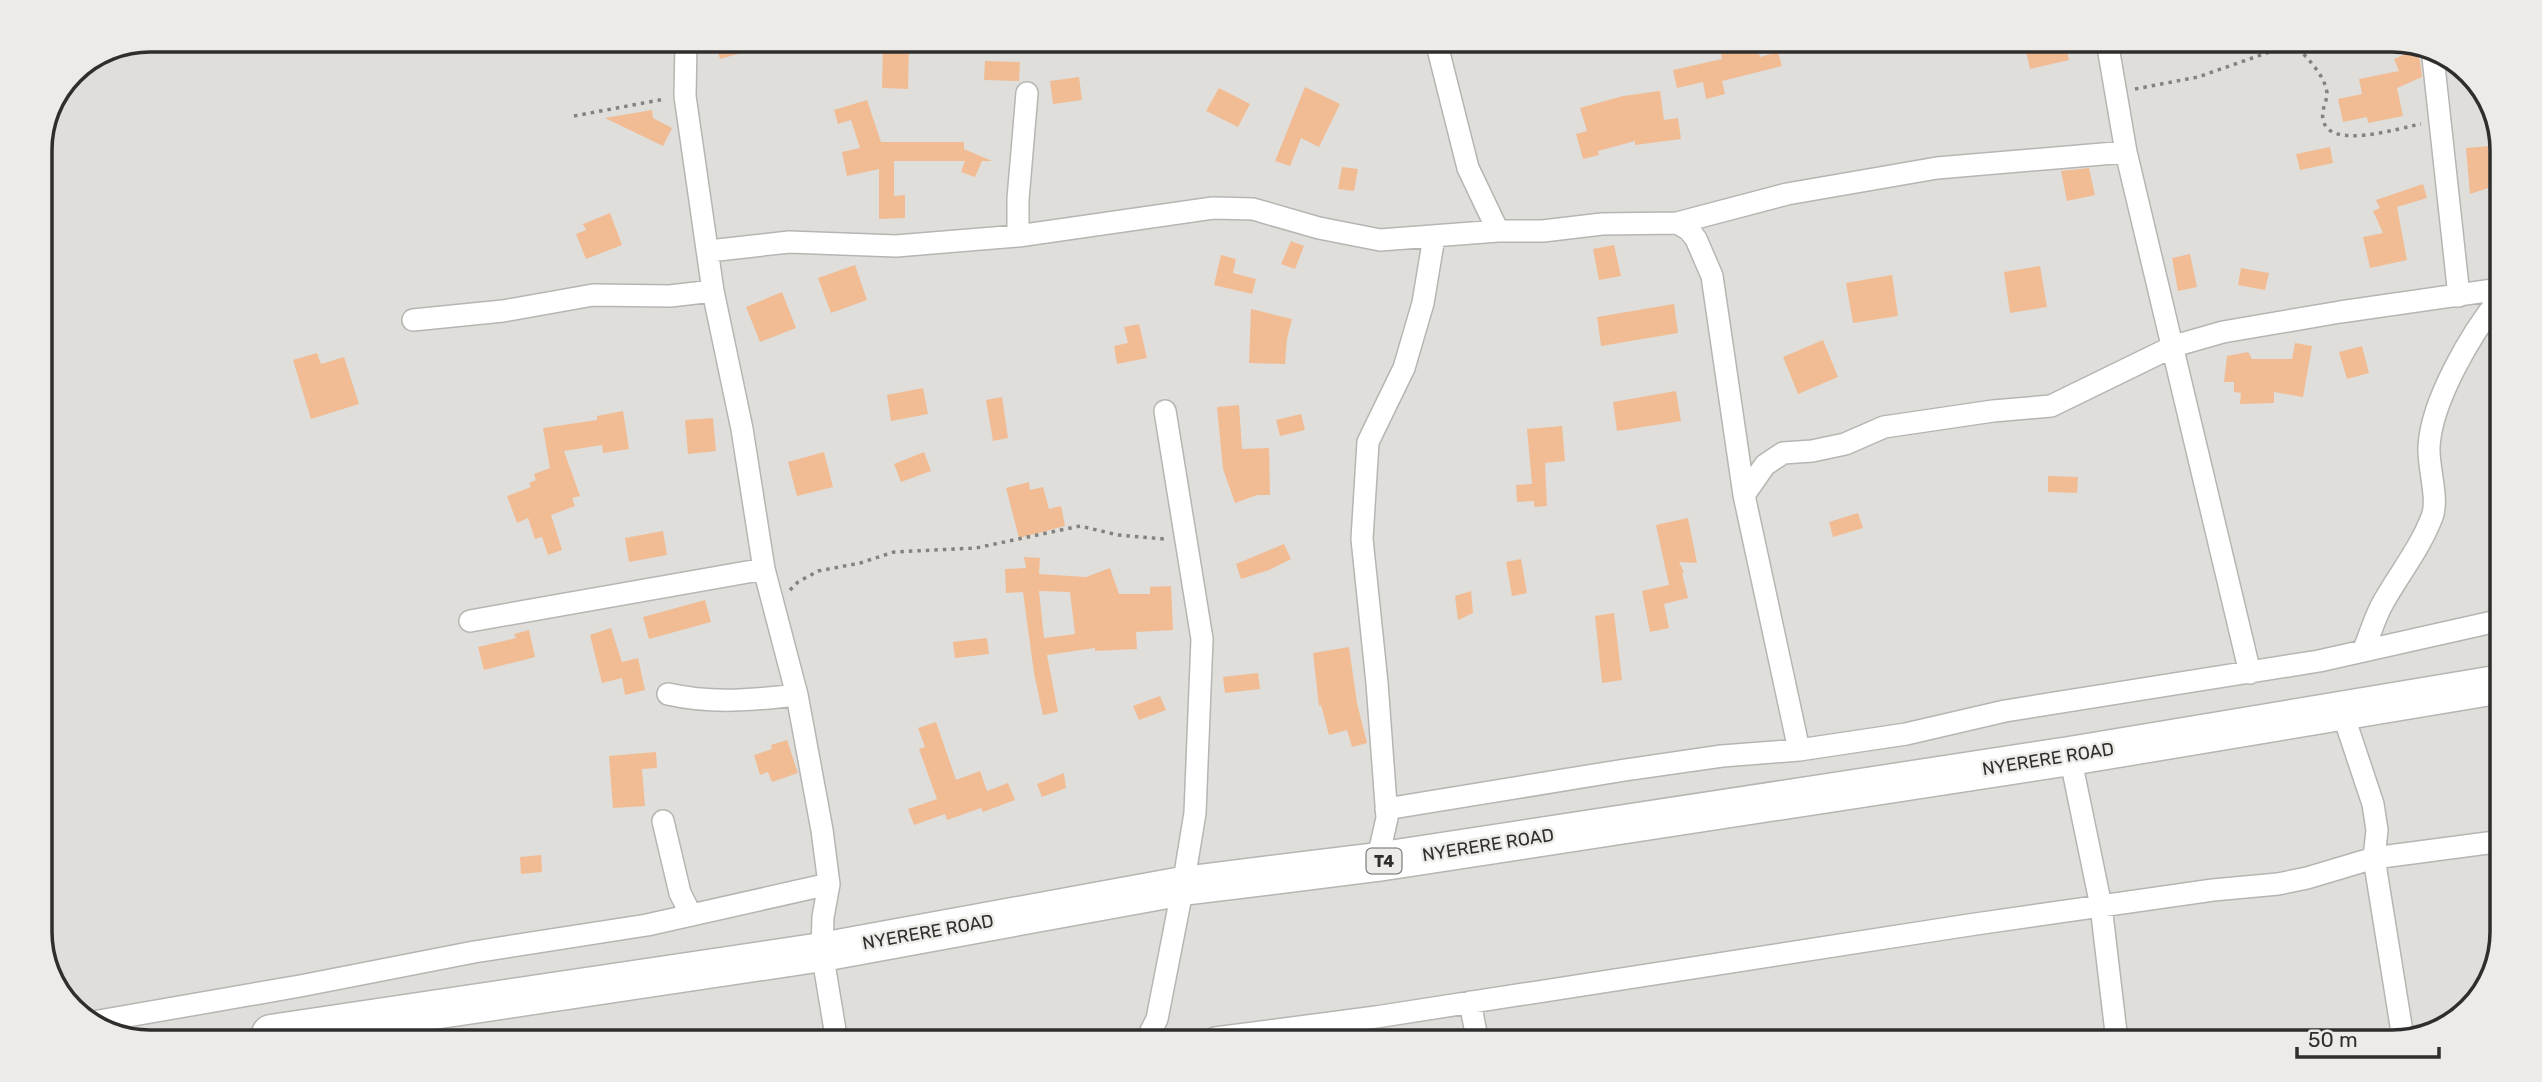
<svg xmlns="http://www.w3.org/2000/svg" width="2542" height="1082" viewBox="0 0 2542 1082" font-family="Rubik,sans-serif">
<style>
.building{fill:#f1bc93;fill-rule:evenodd}
.lines{fill:none;stroke-linecap:round;stroke-linejoin:round}
.street-casing{stroke:#b6b5b2;stroke-width:24}
.highway-casing{stroke:#b6b5b2;stroke-width:41}
.path{stroke:#838280;stroke-width:3.5;stroke-dasharray:3.5 5;stroke-linecap:butt}
.street{stroke:#fff;stroke-width:21}
.highway{stroke:#fff;stroke-width:38}
.labels{text-anchor:middle;stroke-width:5;stroke-linejoin:round;paint-order:stroke}
.shield{fill:#ecebe8;stroke:#686765;stroke-width:2}
.shield-label{font-size:16px;font-weight:bold;fill:#2f2e2d}
.street-label{font-size:18px;fill:#2f2e2d;stroke:#ecebe8}
.rim{fill:none;stroke:#2f2e2d;stroke-width:3.5}
</style>
<rect width="100%" height="100%" fill="#dfdedb"/>
<path class="building" d="M715,42H762L763,47L720,59Z
M883,43H909L908,89L882,88Z
M1752,46H1757L1760,57L1778,52L1782,66L1722,81L1725,94L1706,99L1703,82L1677,88L1673,70L1722,59L1721,54Z
M2025,47H2066L2069,60L2030,69Z
M2415,50L2420,61L2422,77L2397,88L2403,116L2368,123L2367,117L2343,122L2338,99L2362,94L2359,79L2399,71L2394,59Z
M985,61L1020,62L1019,81L984,80Z
M1079,77L1082,100L1053,104L1050,81Z
M1305,87L1340,104L1319,147L1301,138L1290,166L1275,161Z
M1219,88L1250,104L1238,127L1206,111Z
M1660,91L1664,120L1678,118L1681,139L1635,145V141L1598,151L1599,155L1583,159L1576,134L1587,131L1580,108L1623,96Z
M867,100L881,142H964V149L992,161H982L975,177L961,172L965,161H894V196L905,195V218L879,219V169L847,176L842,152L860,148L851,120L838,124L834,110Z
M652,110L653,118L672,128L663,146L605,118Z
M2502,145L2501,184L2470,194L2466,148Z
M2330,147L2333,163L2300,170L2296,154Z
M1342,167L1358,169L1354,191L1338,189Z
M2089,168L2095,195L2067,201L2061,171Z
M2423,184L2427,198L2397,207L2407,260L2370,268L2363,237L2383,233L2373,211L2380,208L2376,200Z
M610,213L622,245L586,259L576,234L586,230L583,224Z
M1291,241L1304,246L1295,269L1281,264Z
M1614,245L1621,276L1599,280L1593,249Z
M2190,254L2197,287L2178,291L2172,258Z
M1221,255L1236,259L1233,273L1256,279L1252,294L1214,285Z
M855,265L867,300L831,313L818,278Z
M2040,266L2047,307L2010,313L2004,272Z
M2241,268L2269,273L2265,290L2238,285Z
M1892,275L1898,316L1853,323L1846,283Z
M782,292L796,328L760,342L746,307Z
M1674,304L1678,333L1601,346L1597,317Z
M1251,309L1292,319L1287,339L1285,364L1249,363Z
M1139,324L1147,358L1117,364L1114,346L1128,343L1124,327Z
M1823,340L1838,377L1798,394L1783,357Z
M2295,343L2312,346L2303,397L2274,392V403L2240,404L2241,393L2234,392V382H2224L2227,356L2248,352L2252,359H2292Z
M2362,346L2369,373L2347,379L2339,352Z
M317,353L321,364L344,357L359,404L311,419L293,360Z
M923,388L928,414L891,421L887,395Z
M1676,391L1681,421L1617,431L1613,402Z
M1002,397L1008,438L993,441L986,400Z
M1239,405L1242,449L1269,448L1270,495H1257L1235,503L1223,469L1217,407Z
M623,411L629,449L603,453L602,445L564,451L580,496L572,498L575,506L551,515L562,550L548,555L542,537L535,539L528,518L517,523L507,496L531,487L529,483L536,480L534,474L550,468L543,428L597,420V416Z
M1301,414L1305,430L1280,436L1276,420Z
M713,418L716,451L688,454L685,420Z
M1562,426L1565,461L1545,463L1547,506L1534,507V501L1517,502L1516,485L1532,484L1527,429Z
M824,452L833,487L797,496L788,462Z
M924,452L931,471L901,482L894,464Z
M2048,476L2078,477L2077,493L2048,492Z
M1029,482L1030,490L1043,487L1049,509L1061,506L1065,526L1019,538L1006,488Z
M1858,513L1863,528L1833,537L1829,522Z
M1688,518L1697,563L1679,562L1684,572L1682,573L1688,598L1664,604L1669,628L1650,632L1642,591L1669,585L1656,525Z
M663,531L667,555L629,562L625,538Z
M1284,544L1291,559L1269,570L1241,579L1236,564Z
M1024,557L1040,558L1039,574L1086,577L1110,568L1119,594H1150V587L1171,586L1173,630L1136,632L1137,649L1095,651V648L1047,655L1058,712L1043,715L1034,673L1023,592L1006,593L1005,569L1026,568ZM1039,591L1070,592L1075,634L1044,638Z
M1521,559L1527,593L1512,596L1506,562Z
M1471,591L1473,613L1458,620L1455,596Z
M705,600L711,622L649,639L643,617Z
M1614,613L1622,680L1602,683L1595,616Z
M611,628L622,662L638,658L645,690L625,695L622,678L602,683L590,635Z
M529,630L535,657L484,670L478,647L516,638L514,634Z
M987,638L989,654L955,658L953,642Z
M1349,647L1357,703L1367,743L1352,747L1347,730L1329,735L1321,705L1319,706L1313,653Z
M1258,673L1260,689L1225,693L1223,677Z
M1160,696L1166,710L1139,720L1133,706Z
M936,722L956,780L980,771L987,791L1008,783L1015,800L983,812L981,808L947,820L945,814L914,825L908,809L937,799L919,749L925,747L918,728Z
M787,740L798,773L772,782L768,772L760,775L754,755L772,749L771,745Z
M656,752L657,768L642,769L645,806L613,808L609,756Z
M1064,773L1066,788L1042,797L1037,784Z
M541,855L542,872L521,874L520,857Z"/>
<g class="lines">
<defs>
<path id="street" d="M686,42L685,96L713,291L742,429L764,569L797,695L822,830L829,884L823,917L822,952L836,1036
M1437,45L1468,168L1498,231
M2108,47L2126,152L2250,673
M2432,48L2459,296
M1677,223L1787,194L1937,168L2126,152
M1018,236V199L1027,93
M709,251L789,242L896,246L1018,236L1213,208L1253,209L1319,228L1380,240L1498,231H1543L1602,224L1677,223L1689,230L1696,239L1712,276L1744,495L1799,750
M413,320L503,311L593,295L670,296L713,291
M1744,495L1765,465L1783,453L1812,451L1845,444L1884,427L1993,411L2051,406L2174,346L2223,332L2340,312L2500,289
M470,621L764,569
M2363,651C2370,635 2375,616 2384,601C2400,573 2420,548 2432,517C2439,499 2428,468 2429,447C2431,402 2471,333 2500,298
M668,694C712,704 753,700 797,695
M2342,711L2373,804L2377,830L2374,858L2403,1038
M2070,756L2101,906L2117,1041
M1386,809L1625,770L1722,756L1799,750L1906,734L2005,711L2319,661L2497,621
M663,821L680,893L691,915
M1377,862L1387,818L1377,683L1362,539L1368,442L1404,368L1423,303L1434,237
M1470,1002L1477,1038
M93,1022L300,986L474,952L647,925L829,884
M1148,1037L1157,1019L1183,886L1195,813L1202,639L1165,411
M1215,1038L1376,1017L1969,925L2213,890L2278,884L2307,878L2374,858L2495,842"/>
<path id="highway" d="M271,1034L822,952L1183,886L1377,862L2070,756L2496,685"/>
</defs>
<use href="#street" class="street-casing"/>
<use href="#highway" class="highway-casing"/>
<path class="path" d="M2298,48C2309,60 2325,76 2327,93C2327,102 2321,110 2323,119C2328,151 2399,128 2421,124
M2135,89L2198,77L2281,48
M574,116L665,99
M790,590L798,582L818,571L860,563L894,552L976,548L1080,526L1118,535L1165,539"/>
<use href="#street" class="street"/>
<use href="#highway" class="highway"/>
</g>
<g class="labels">
<rect class="shield" x="1366.5" y="848.5" width="35" height="25" rx="5"/>
<g class="shield-label">
<text x="1384" y="867">T4</text>
</g>
<g class="street-label">
<text transform="translate(2048 759) rotate(-9)" y="6">NYERERE ROAD</text>
<text transform="translate(1488 845) rotate(-9)" y="6">NYERERE ROAD</text>
<text transform="translate(928 932) rotate(-10)" y="6">NYERERE ROAD</text>
</g>
</g>
<path d="M0 0H2542V1082H0ZM150 52H2392A98 98 0 0 1 2490 150V932A98 98 0 0 1 2392 1030H150A98 98 0 0 1 52 932V150A98 98 0 0 1 150 52Z" fill="#ecebe8" fill-rule="evenodd"/>
<path class="rim" d="M150 52H2392A98 98 0 0 1 2490 150V932A98 98 0 0 1 2392 1030H150A98 98 0 0 1 52 932V150A98 98 0 0 1 150 52Z"/>
<path d="M2297 1047v10h142v-10" fill="none" stroke="#2f2e2d" stroke-width="3.5"/>
<text x="2308" y="1047" font-size="21" fill="#2f2e2d" stroke="#ecebe8" stroke-width="5" paint-order="stroke">50 m</text>
</svg>
